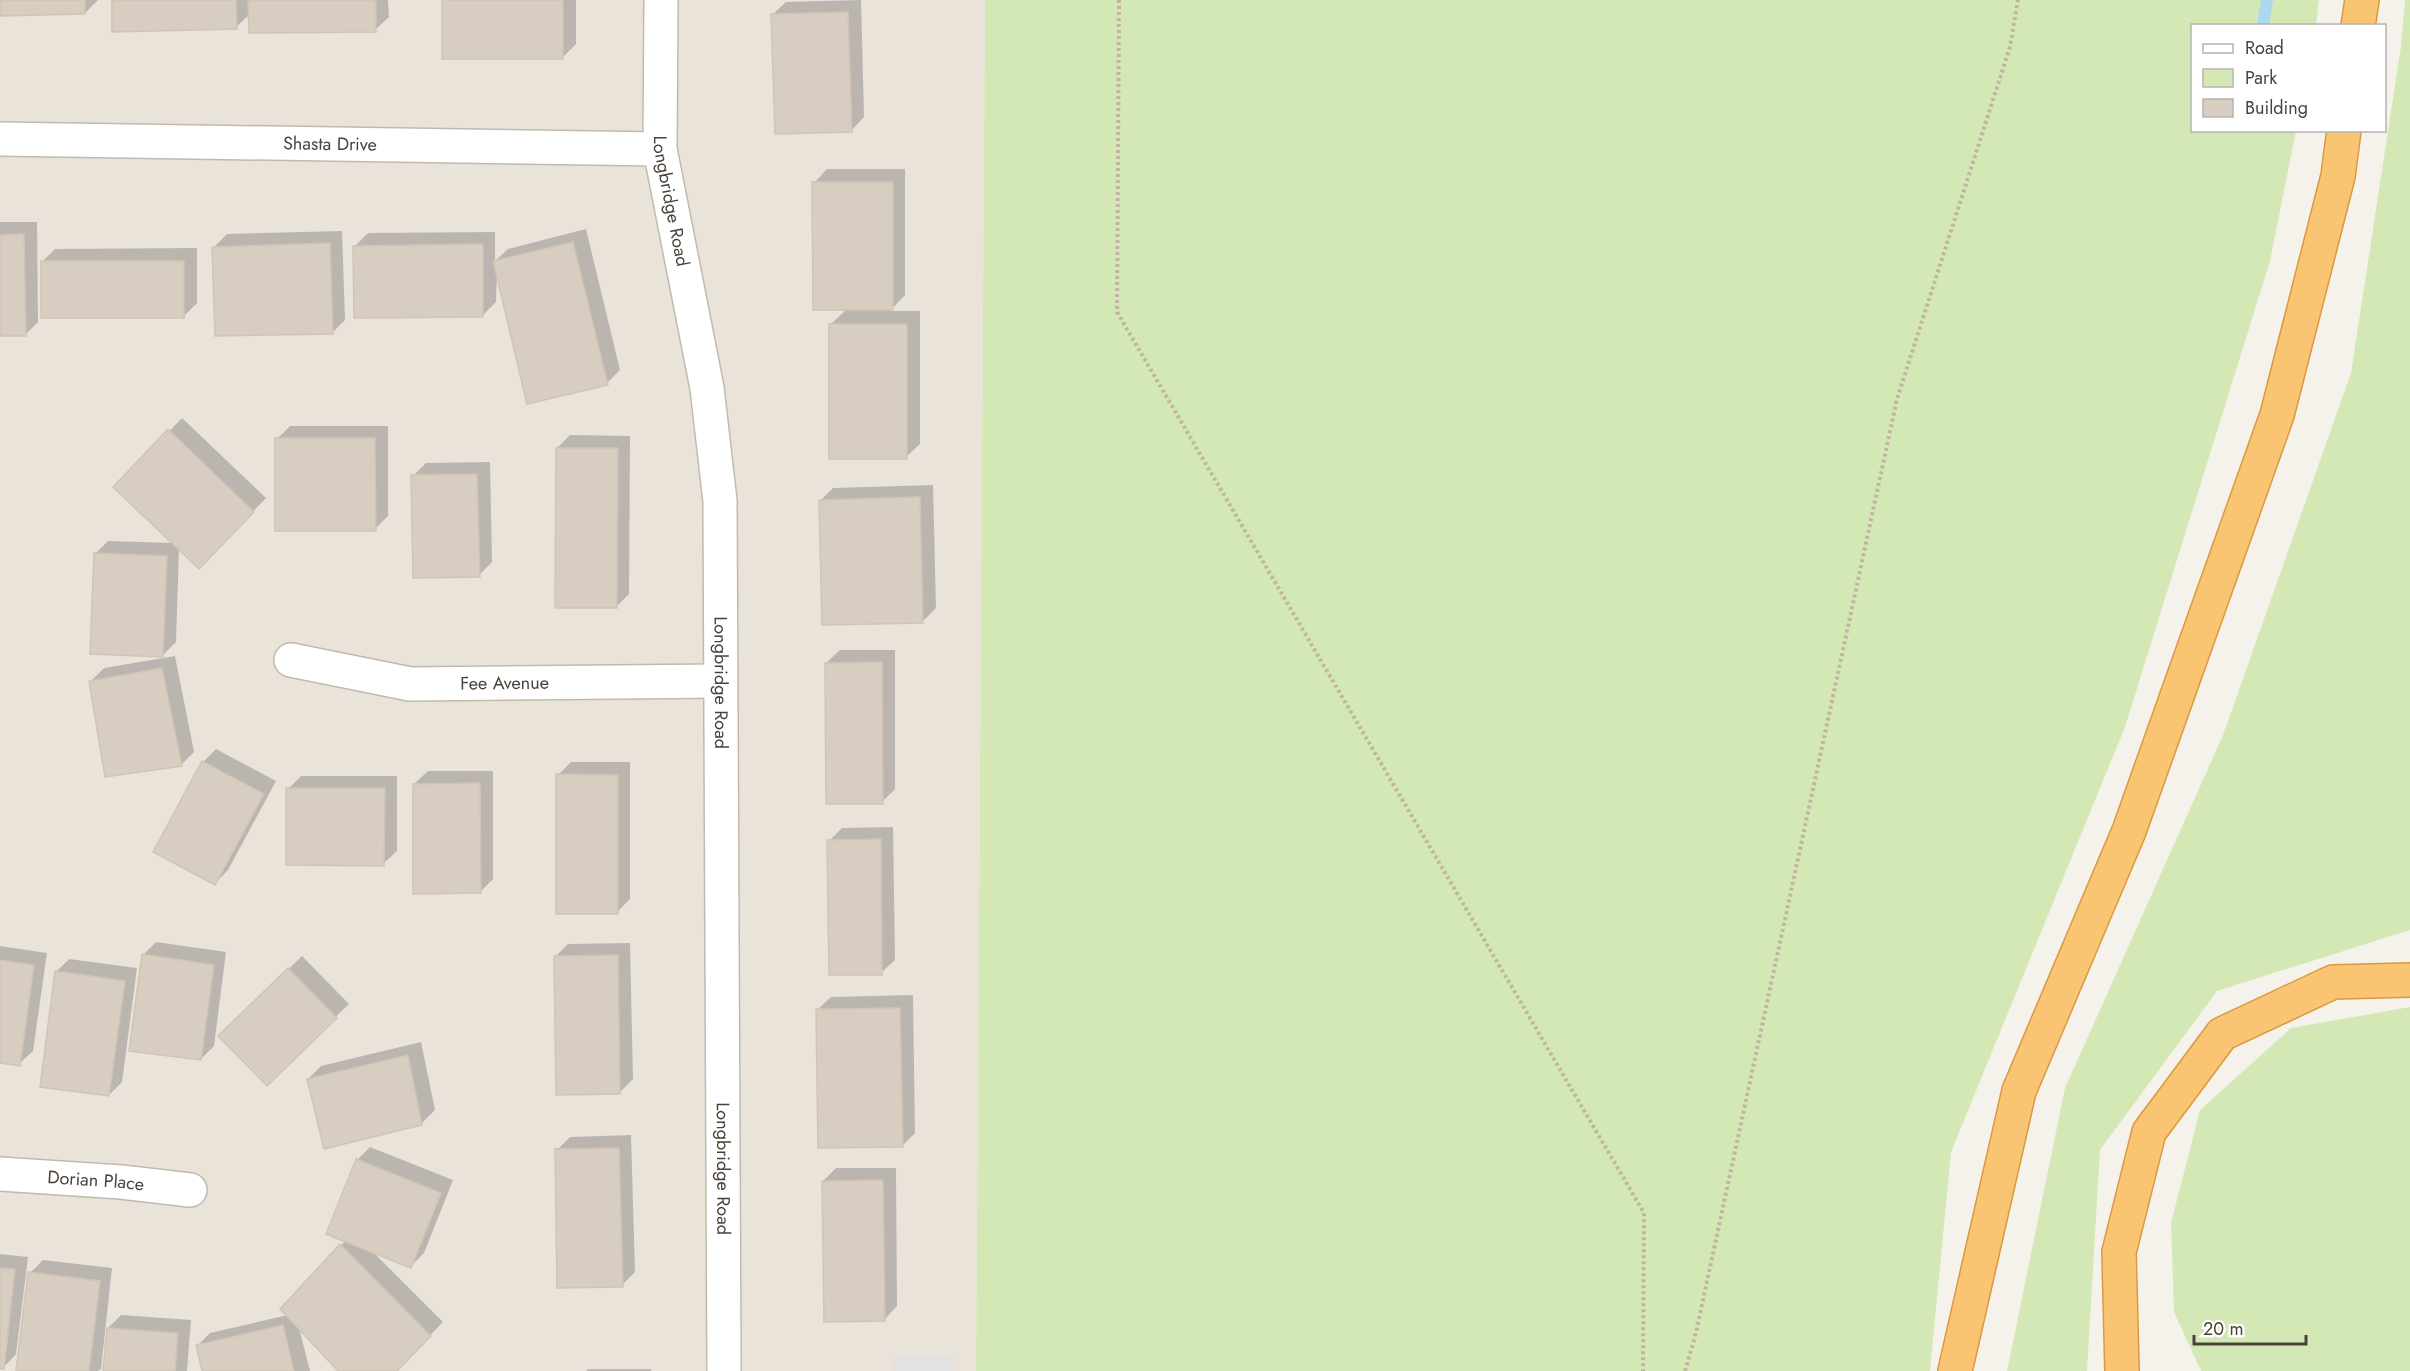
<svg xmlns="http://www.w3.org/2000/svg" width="2410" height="1371" viewBox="0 0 2410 1371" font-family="Jost,sans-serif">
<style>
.residential{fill:#e9e3da}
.green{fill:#d4e8b6}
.parking{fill:#e4e2e0}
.shadow{fill:#0003}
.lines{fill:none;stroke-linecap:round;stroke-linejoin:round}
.stream{stroke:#abd7ef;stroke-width:12}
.building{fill:#d7cdc1;stroke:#d1c4b4;stroke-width:1.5}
.minor-casing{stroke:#c1b9ae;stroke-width:36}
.highway-casing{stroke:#da9941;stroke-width:36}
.path{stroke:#c2b4a0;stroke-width:4;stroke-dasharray:3 3;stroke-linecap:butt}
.minor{stroke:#fff;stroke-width:33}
.highway{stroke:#fac572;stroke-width:33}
.labels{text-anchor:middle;stroke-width:4.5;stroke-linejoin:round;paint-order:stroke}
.street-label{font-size:18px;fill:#4a4239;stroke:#fff}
</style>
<rect width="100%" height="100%" fill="#f5f2ec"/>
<path class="residential" d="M0,0H985L976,1371H0Z"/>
<path class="green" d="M985,0H2319L2316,25L2192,26V130L2296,131L2270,261L2125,727L1951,1152L1930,1371H976Z
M2405,0H2410V930L2217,991L2100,1150L2087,1371H2007L2065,1088L2223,735L2351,373L2401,46Z
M2410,1007V1371H2201L2174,1312L2171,1223L2200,1110L2291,1028Z"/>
<path class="parking" d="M953,1355V1371H893V1356Z"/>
<path class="shadow" d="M0,0H98L85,13L0,15Z
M113,0H388L389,17L375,30L250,14L236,27Z
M443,0H576V44L563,57Z
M861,0L864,117L851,131L772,15L786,2Z
M827,169H905V295L890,311H920V444L906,457L831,324L847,309L814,183Z
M0,222H37L38,322L25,335H0Z
M586,229L620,370L607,383L497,272L496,302L483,315L355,246L368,233L495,232V261L508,249Z
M342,231L345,320L332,333L214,247L227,234Z
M197,248V303L184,316L42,262L55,249Z
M182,418L266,498L199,567L179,548L176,642L163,655L95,554L108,541L174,543L115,487Z
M290,426H388V516L375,529L277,439Z
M570,435L630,436L629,594L616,607L557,448Z
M490,462L492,562L479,575L413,476L426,463Z
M933,485L936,608L923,621L820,501L833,488Z
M840,650H895V789L882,802L826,663Z
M175,656L194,752L181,765L91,681L104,668Z
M216,749L276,781L228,870L215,883L203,762Z
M571,762H630V899L617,912L558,775Z
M428,771H493V879L480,892L414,784Z
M301,776H397V851L383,864L288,789Z
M893,827L895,960L881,973L829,841L842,828Z
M156,942L226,952L214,1046L201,1059L143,955Z
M630,943L633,1079L620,1092L555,957L568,944Z
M0,946L47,953L33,1051L19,1064L0,1062Z
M302,956L349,1004L267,1083L220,1036Z
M69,959L137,968L122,1082L109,1095L56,972Z
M913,995L915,1133L902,1146L817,1010L831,997Z
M421,1042L435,1110L422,1123L325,1147L308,1079L321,1066Z
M631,1135L635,1272L622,1285L557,1150L570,1137Z
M370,1147L453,1180L424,1253L411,1266L372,1251L443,1322L395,1371H340L299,1328L310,1371H203L197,1346L210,1333L288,1315L282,1309L346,1240L357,1160Z
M836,1168H896L897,1306L884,1320L823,1181Z
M0,1254L28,1257L16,1354L3,1368L0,1367Z
M43,1260L112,1268L101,1369L98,1371H18L30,1273Z
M121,1315L191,1320L187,1371H105L108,1328Z
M588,1369H651V1371H586Z"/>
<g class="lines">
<path class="stream" d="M2263,26L2267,0"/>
</g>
<path class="building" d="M0,0H85V14L0,16Z
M112,0H236L237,29L112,32Z
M248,0H376V32L249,33Z
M442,0H563V59H442Z
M848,12L852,132L775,134L771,14Z
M812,182H893V310H813Z
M24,234L26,336H0V235Z
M573,242L608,385L527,404L493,261Z
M330,243L333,334L215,336L212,247Z
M483,244V317L354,318L353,246Z
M41,261H184V318H41Z
M829,324H907V459H829Z
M168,429L254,512L199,569L113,487Z
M275,438H375L376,531H275Z
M556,448H618L617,608H555Z
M477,474L480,577L413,578L411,475Z
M920,497L923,623L822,625L819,500Z
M94,553L167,556L163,657L90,654Z
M882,662L883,804H826L825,663Z
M162,668L182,766L105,777L89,681Z
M202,761L264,794L215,885L153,852Z
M556,774L618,775V914H556Z
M480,783L481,893L413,894V784Z
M286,788H385L384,866L286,865Z
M881,839L882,975H829L827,840Z
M142,954L214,965L201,1060L129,1051Z
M618,955L620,1094L556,1095L554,956Z
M0,960L34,965L20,1066L0,1063Z
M288,968L337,1018L267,1086L218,1036Z
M55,971L125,981L109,1096L40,1087Z
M900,1008L903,1147L818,1148L816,1009Z
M408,1055L422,1125L324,1149L307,1079Z
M619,1148L623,1287L557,1288L555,1149Z
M356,1159L441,1193L411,1268L326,1234Z
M883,1180L885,1321L824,1322L822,1181Z
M340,1244L431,1336L397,1371H338L280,1309Z
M0,1268L15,1269L4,1369H0Z
M28,1272L100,1281L89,1371H16Z
M283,1325L294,1371H202L196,1345Z
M107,1328L178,1333L175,1371H103Z"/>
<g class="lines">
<defs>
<g id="minor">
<path id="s1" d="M661,0L660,149L707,388L720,501L724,1371"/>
<path id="s2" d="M0,139L660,149"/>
<path id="s3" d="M291,660L410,684L720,681"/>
<path id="s4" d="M0,1174L121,1182L190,1190"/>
</g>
<path id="highway" d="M2358,26L2362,0
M1955,1371L2019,1091L2129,831L2277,415L2338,176L2344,130
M2122,1371L2119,1252L2149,1132L2222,1034L2333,982L2410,980"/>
</defs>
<use href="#minor" class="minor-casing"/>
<use href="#highway" class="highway-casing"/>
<path class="path" d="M1119,0L1117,312L1644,1213L1643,1371
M1685,1371L1695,1337L1897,399L2010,47L2018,0"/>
<use href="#minor" class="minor"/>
<use href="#highway" class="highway"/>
</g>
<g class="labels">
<g class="street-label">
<text dy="6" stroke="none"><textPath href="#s2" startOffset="330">Shasta Drive</textPath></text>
<text dy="6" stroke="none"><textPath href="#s1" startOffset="202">Longbridge Road</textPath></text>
<text dy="6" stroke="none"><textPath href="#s3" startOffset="216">Fee Avenue</textPath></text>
<text dy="6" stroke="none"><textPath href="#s1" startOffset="688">Longbridge Road</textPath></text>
<text dy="6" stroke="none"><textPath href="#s1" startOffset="1174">Longbridge Road</textPath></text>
<text dy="6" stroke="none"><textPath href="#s4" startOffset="96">Dorian Place</textPath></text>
</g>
</g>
<rect x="2191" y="24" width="195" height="108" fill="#ffffff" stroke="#b7b3b0" stroke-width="1.5"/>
<rect x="2203" y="44" width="30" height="9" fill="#ffffff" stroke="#b7b3b0" stroke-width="1.5"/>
<text x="2245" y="54" font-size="18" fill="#4a4239">Road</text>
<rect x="2203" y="69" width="30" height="18" fill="#d4e8b6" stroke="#b7b3b0" stroke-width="1.5"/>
<text x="2245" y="84" font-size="18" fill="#4a4239">Park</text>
<rect x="2203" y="99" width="30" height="18" fill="#d7cdc1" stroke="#b7b3b0" stroke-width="1.5"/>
<text x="2245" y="114" font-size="18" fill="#4a4239">Building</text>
<path d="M2194 1335v9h112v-9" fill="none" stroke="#4a4239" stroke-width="3"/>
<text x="2203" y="1335" font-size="18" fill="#4a4239" stroke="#ffffff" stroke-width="4.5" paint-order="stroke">20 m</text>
</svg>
